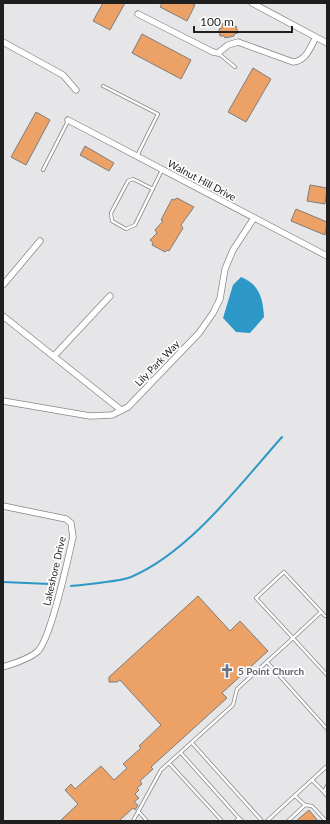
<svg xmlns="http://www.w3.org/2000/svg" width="330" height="824" viewBox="0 0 330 824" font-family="Lato,sans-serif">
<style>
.water{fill:#2d98c7}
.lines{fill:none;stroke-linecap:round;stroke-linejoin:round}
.stream{stroke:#2d98c7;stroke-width:2}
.building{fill:#eca167;stroke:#7f7d7b}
.service-casing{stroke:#88888b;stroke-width:4}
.minor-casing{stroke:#88888b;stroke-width:7}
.service{stroke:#fff;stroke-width:2.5}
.minor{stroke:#fff;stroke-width:5.5}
.labels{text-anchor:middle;stroke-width:3.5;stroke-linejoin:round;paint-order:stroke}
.street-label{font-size:10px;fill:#1f1f20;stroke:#fff}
.worship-label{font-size:10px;font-weight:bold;fill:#5b616d;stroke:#fff;text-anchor:start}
</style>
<rect width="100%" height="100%" fill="#e6e6e8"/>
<path class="water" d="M241,277C259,284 263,298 264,317L250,333L236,332L223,318L233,285Z"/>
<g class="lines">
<path class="stream" d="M3,582L50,584
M71,586C88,584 118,582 131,577C190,552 241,483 282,437"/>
</g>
<path class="building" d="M103,3H125L110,30L93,21Z
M162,3H191L195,5L187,21L160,7Z
M230,22L232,27L236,26L238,33L234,34V36L225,38L224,36H220L219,29L222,28V24Z
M142,34L191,60L181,79L132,53Z
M253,68L271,79L246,122L228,112Z
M36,112L50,120L26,165L11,157Z
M85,146L114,163L109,171L80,155Z
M310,185L327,188L325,204L307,201Z
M177,198L194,207L181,225L183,228L169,251L167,250L165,252L152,245L153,243L150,240L157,233L155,230L163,221L161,220L172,199L174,200Z
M296,209L327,222L325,235L291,221Z
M198,596L230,631L240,621L268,651L222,693L227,698L151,767L153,769L140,781L142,784L137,788L139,790L135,794L139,798L134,802L138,805L135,810L133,808L119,821H60L78,804L65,790L71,784L75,789L101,766L114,780L127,768L123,764L141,748L139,746L161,725L120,680L117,682H109V677Z
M309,810L318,821H296Z"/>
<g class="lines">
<defs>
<path id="service" d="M218,53L235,67
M103,86L158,114L137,156
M43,170L68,121
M153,189L133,179L128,181L111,213L112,221L126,229L135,225L162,170
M321,612L293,638L256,598L284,572L325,616
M267,662L327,729
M192,743L262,821
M181,753L239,818
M169,763L222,821
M312,780L324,792
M327,786L324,792L327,796
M295,796L305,805L312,806L326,821
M138,811L147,821
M133,821L161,770L233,705L237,689L293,638L327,675
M236,821L239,818L242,821
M267,821L327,766
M288,821L305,805"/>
<path id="minor" d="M252,3L327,43
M138,14L213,52L218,53L228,45L238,42L293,62C306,61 310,48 316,37
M3,42L63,75L76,90
M68,120L327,256
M3,285L40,241
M3,316L121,410
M54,356L110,296
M3,401L90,416L112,415L128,407L199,333L213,313L220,299L225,269L233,250L254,218
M3,506L66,519L71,523L73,537C68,558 51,640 37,652C28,660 14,663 3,667"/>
</defs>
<use href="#service" class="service-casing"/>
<use href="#minor" class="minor-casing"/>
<use href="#service" class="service"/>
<use href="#minor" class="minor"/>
</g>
<defs>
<symbol id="church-bare" viewBox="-9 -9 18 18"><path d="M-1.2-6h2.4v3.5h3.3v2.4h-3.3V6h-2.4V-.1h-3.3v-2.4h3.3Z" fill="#6b7280" stroke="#fff" stroke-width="2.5" paint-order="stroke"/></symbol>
</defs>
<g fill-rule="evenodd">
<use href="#church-bare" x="217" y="661" width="20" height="20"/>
</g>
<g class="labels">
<g class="street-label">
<text transform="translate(202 180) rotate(28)" y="4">Walnut Hill Drive</text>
<text transform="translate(157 363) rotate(-46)" y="4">Lily Park Way</text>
<text transform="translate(54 571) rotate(-77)" y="4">Lakeshore Drive</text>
</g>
<g class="worship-label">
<text x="238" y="675">5 Point Church</text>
</g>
</g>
<rect width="330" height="824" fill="none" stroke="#1f1f20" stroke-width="8"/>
<path d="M194 26v6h98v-6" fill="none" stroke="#1f1f20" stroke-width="2"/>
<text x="200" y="26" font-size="12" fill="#1f1f20" stroke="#ffffff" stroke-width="3" paint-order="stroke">100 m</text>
</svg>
